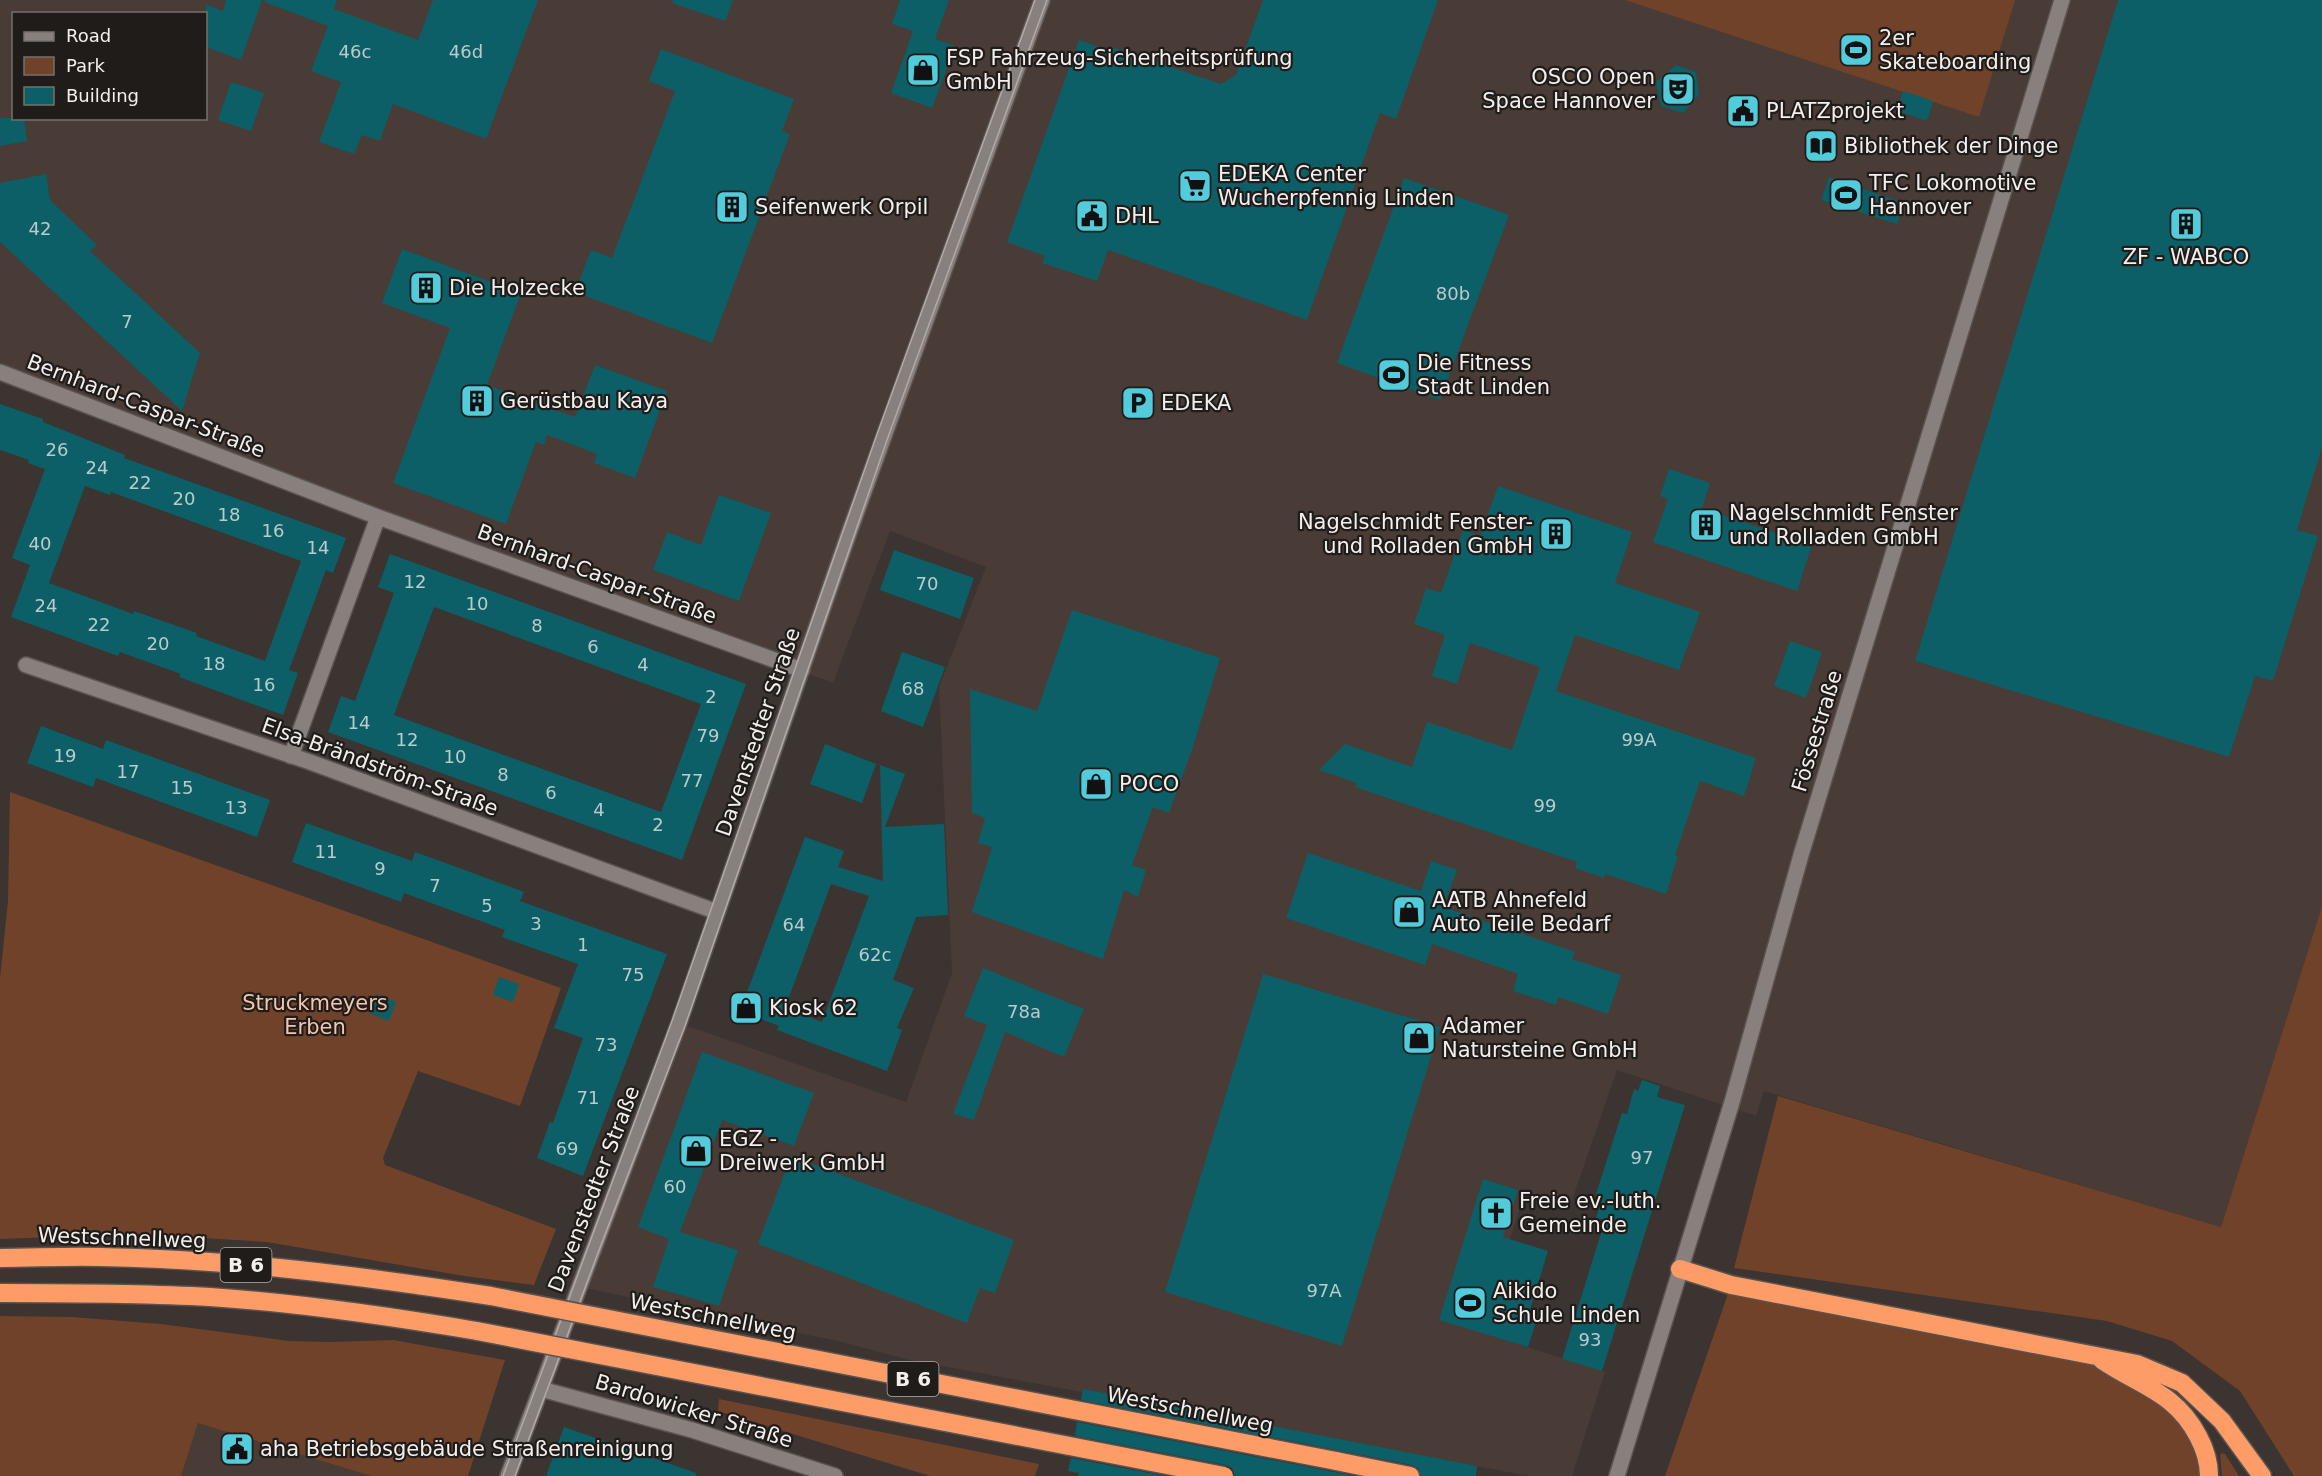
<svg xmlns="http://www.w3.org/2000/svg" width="2322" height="1476" viewBox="0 0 2322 1476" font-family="'DejaVu Sans',sans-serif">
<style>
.built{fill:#493b35;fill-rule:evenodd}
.green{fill:#70422a}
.building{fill:#0d5f67;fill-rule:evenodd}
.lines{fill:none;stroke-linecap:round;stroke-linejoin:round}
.minor-casing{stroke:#59524f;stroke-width:18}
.highway-casing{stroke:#59524f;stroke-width:21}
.minor{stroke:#88807c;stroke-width:15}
.highway{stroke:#fe9c68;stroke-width:18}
.tram{stroke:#b0aaa8;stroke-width:1.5}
.highway-bridge-casing{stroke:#59524f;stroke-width:21;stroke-linecap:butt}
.highway-bridge{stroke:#fe9c68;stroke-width:18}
.labels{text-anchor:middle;stroke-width:4.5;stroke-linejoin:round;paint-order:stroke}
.number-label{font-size:18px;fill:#bacbcc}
.shield{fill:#1f1c1a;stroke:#b4b0ae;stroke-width:1.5}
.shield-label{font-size:20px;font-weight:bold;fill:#f4efed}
.poi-label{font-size:21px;fill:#f4efed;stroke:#1f1c1a;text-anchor:start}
.street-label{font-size:21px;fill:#f4efed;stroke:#1f1c1a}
.park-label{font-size:21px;fill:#f2c5ae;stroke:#1f1c1a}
</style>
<rect width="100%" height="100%" fill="#3b3430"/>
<path class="built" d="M0,0H2322V906L2221,1227L1764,1091L1756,1116L1617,1070L1570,1206L1525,1193L1480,1332L1605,1372L1572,1476H1529L910,1360L837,1341L585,1288L679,1023L906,1102L952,973L939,687L986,567L890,531L833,683L0,372ZM14,14H206V118H14Z
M198,1422L371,1476H181Z"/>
<path class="green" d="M1625,0H2015L1979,117Z
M10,792L561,988L520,1106L418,1071L383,1158L385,1165L556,1229L534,1285L464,1276L267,1242L136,1234L0,1239V978L8,901Z
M2322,906V1476H2294L2240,1391L2172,1341L2107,1321L1734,1268L1778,1096L2221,1227Z
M1731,1285L2096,1355L2178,1407L2208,1476H1665Z
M0,1316L72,1317L161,1324L289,1341L331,1342L393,1340L505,1360L468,1476H371L198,1423L181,1476H0Z
M719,1399L1039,1464L1035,1476H930L718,1411Z
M2222,1453L2225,1454L2239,1476H2222L2220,1455Z"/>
<path class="building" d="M226,0H262L241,60L206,47V4L223,11Z
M265,0H337L334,9L418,40L433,0H538L486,139L393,104L380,141L362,135L354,154L319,142L341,82L311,71L328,26L264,2Z
M673,0H733L725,21L672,3Z
M900,0H949L935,39L955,46L932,108L891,93L913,31L892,24Z
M1263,0H1438L1396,119L1380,113L1307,320L1108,250L1097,281L1042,263L1045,256L1007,242L1079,40L1110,51L1115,48L1221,84L1236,75Z
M2118,0H2322V447L2297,530L2318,536L2273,681L2255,676L2229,757L1915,661Z
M661,49L794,99L782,131L790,134L712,343L575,292L591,250L612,258L675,91L649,81Z
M1676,65L1696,72L1699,95L1683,113L1661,106L1656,82Z
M231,82L264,93L251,131L218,120Z
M1903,91L1933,101L1927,121L1897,111Z
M0,118H24L27,141L0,146Z
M1817,130L1835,135L1825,163L1807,157Z
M46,174L50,200L97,245L90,251L200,353L182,411L0,242V183Z
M1829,177L1904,203L1897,224L1821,200Z
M1404,178L1509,215L1440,400L1337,363Z
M402,249L521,293L487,385L575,417L595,365L667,391L635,478L594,463L597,454L547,435L544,445L536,442L506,524L393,483L450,328L382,303Z
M0,404L43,419V422L125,455L124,458L346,538L333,573L326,570L289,670L298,673L283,715L179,677L181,674L120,652L118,656L11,617L30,565L12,558L45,469L28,463L29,460L0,450ZM85,486L110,495L111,492L301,561L265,661L196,636L197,633L134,611L133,614L49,583Z
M1669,469L1710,483L1702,508L1812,545L1797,591L1653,542L1668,499L1660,496Z
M1498,486L1632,532L1615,583L1700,612L1679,670L1575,635L1556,691L1756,758L1744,796L1700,781L1675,856H1678L1666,894L1605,874L1604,878L1575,868L1577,862L1355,787L1357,783L1319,770L1345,744L1412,767L1427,722L1512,750L1540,667L1470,643L1457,684L1432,676L1445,635L1414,624L1426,588L1441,593L1463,530L1480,536Z
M719,495L771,513L739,601L653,570L667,532L701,545Z
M894,550L974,578L960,619L880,590Z
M390,554L746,684L682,860L328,732L341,696L355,701L394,593L378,587ZM434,607L701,704L661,812L394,715Z
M1072,610L1220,658L1193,747L1169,813L1153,807L1132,865L1146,870L1138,897L1124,890L1103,959L972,912L992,847L978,843L985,818L972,813L970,689L1037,711Z
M1790,641L1822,652L1806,698L1774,686Z
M902,652L945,667L923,727L881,711Z
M41,726L103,749L106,740L270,800L257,837L96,778L93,787L27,763Z
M825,744L876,764L862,803L810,784Z
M880,765L905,774L885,827L944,824L948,915L916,917L893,980L914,988L897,1028L902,1030L887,1071L777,1030L779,1026L740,1011L805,837L844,851L838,867L883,881ZM831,884L869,896L822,1022L785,1008Z
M306,823L412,861L415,852L443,862L524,892L520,901L667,954L583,1176L537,1158L550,1122L553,1123L583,1038L554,1028L578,964L502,937L505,930L404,893L401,902L292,862Z
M1308,853L1421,891L1431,861L1457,870L1443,907L1575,952L1572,959L1621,975L1608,1014L1558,997L1556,1005L1513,991L1518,974L1432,944L1425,965L1286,918Z
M983,968L1084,1009L1064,1057L1005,1032L974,1120L953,1114L987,1025L964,1016Z
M1263,974L1440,1027L1342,1346L1165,1292Z
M499,977L519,984L513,1002L493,995Z
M377,994L396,1002L389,1021L369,1013Z
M702,1052L814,1093L794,1146L722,1120L680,1232L738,1250L719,1306L653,1287L669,1239L638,1227Z
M1642,1080L1660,1086L1657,1097L1685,1105L1602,1371L1562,1359L1605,1220L1596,1218L1603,1197L1596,1194L1622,1113L1627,1114L1634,1089L1638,1091Z
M791,1156L1014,1240L995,1293L980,1288L967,1323L758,1244Z
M1483,1179L1518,1190L1503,1237L1548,1251L1528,1316L1537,1319L1528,1347L1439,1320Z
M1083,1389L1477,1466L1476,1476H1421L1418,1468L1412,1465L1081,1400Z
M1077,1422L1334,1472L1353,1476H1235L1232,1468L1226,1465L1075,1436Z
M564,1427L696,1473V1476H546Z
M1071,1458L1165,1476H1078L1079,1473L1068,1471Z"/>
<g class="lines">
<defs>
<path id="minor" d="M0,372L378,517L802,670
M26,665L310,762L717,912
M291,756L378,517
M541,1389L692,1430L835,1476
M508,1476L679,1023L849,533L1042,0
M1617,1476L1732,1102L1801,855L2062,0"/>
<path id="highway" d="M0,1258C33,1258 67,1256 100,1257C231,1259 362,1276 491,1296
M1680,1269L1731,1285L2137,1364L2182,1383L2222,1421L2262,1476
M0,1293C70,1293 140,1293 210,1297C299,1303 388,1316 477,1331
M2102,1360C2140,1386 2175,1392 2198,1436C2205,1449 2209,1462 2209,1476
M1336,1461L1410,1476"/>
</defs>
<use href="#minor" class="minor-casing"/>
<use href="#highway" class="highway-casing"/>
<use href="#minor" class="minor"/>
<use href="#highway" class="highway"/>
<path class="tram" d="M503,1476L672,1021L876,437L1035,0
M515,1476L601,1245L685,1026L887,440L1047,0"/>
<defs>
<path id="highway-bridge" d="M491,1296L1336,1461
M477,1331L1224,1476"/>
</defs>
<use href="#highway-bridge" class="highway-bridge-casing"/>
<use href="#highway-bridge" class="highway-bridge"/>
</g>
<defs>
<symbol id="stadium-square" viewBox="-11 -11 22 22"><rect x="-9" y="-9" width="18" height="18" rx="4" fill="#52cbda" stroke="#1f1c1a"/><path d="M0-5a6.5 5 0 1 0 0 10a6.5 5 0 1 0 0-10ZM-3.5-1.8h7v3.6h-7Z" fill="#111"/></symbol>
<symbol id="shop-square" viewBox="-11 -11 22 22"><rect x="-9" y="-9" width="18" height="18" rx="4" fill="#52cbda" stroke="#1f1c1a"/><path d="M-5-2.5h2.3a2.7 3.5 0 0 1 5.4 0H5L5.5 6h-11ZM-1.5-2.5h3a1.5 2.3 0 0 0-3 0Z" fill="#111"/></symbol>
<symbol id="theatre-square" viewBox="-11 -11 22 22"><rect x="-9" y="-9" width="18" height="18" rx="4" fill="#52cbda" stroke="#1f1c1a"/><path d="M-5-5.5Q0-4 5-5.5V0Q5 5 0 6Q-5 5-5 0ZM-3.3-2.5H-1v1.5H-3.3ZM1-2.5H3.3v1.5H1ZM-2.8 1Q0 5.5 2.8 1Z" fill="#111"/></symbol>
<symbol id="civic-square" viewBox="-11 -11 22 22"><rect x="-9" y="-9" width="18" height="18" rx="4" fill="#52cbda" stroke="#1f1c1a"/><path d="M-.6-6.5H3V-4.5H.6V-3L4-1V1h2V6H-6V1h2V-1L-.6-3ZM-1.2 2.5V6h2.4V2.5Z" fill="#111"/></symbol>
<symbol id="library-square" viewBox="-11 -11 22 22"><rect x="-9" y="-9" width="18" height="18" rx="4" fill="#52cbda" stroke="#1f1c1a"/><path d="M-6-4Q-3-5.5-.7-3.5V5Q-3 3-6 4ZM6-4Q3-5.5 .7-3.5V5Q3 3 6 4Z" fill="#111"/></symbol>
<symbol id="supermarket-square" viewBox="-11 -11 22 22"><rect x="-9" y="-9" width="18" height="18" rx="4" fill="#52cbda" stroke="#1f1c1a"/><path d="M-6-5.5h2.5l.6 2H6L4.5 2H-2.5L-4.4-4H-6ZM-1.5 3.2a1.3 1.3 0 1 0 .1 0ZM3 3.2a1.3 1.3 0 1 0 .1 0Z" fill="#111"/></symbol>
<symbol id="building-square" viewBox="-11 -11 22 22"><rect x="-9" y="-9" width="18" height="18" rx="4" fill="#52cbda" stroke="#1f1c1a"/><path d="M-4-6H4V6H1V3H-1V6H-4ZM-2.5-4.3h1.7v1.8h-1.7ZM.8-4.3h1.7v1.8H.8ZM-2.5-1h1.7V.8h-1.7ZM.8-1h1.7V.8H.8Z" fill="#111"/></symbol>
<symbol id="parking-square" viewBox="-11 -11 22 22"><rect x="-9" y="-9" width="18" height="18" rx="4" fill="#52cbda" stroke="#1f1c1a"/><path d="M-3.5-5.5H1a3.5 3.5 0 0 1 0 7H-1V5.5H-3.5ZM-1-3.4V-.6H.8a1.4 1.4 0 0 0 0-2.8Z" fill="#111"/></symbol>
<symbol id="church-square" viewBox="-11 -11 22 22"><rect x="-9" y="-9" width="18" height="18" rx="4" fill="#52cbda" stroke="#1f1c1a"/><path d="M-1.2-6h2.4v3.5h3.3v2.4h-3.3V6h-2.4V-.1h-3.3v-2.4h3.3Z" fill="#111"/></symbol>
</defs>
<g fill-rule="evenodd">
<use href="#stadium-square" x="1837" y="31" width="38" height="38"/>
<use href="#shop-square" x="904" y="51" width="38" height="38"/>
<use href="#theatre-square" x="1659" y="70" width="38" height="38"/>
<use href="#civic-square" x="1724" y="92" width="38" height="38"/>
<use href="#library-square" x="1802" y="127" width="38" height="38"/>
<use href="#supermarket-square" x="1176" y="167" width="38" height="38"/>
<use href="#stadium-square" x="1827" y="176" width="38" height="38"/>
<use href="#building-square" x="713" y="188" width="38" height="38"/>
<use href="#civic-square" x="1073" y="197" width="38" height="38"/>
<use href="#building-square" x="2167" y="205" width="38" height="38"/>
<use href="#building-square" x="407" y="269" width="38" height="38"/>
<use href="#stadium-square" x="1375" y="356" width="38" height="38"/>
<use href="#building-square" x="458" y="382" width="38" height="38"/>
<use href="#parking-square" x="1119" y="384" width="38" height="38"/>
<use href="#building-square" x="1687" y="506" width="38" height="38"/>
<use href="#building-square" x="1537" y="515" width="38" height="38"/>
<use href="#shop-square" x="1077" y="765" width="38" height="38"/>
<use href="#shop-square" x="1390" y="893" width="38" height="38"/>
<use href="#shop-square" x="727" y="989" width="38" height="38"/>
<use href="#shop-square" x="1400" y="1019" width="38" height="38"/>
<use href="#shop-square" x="677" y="1132" width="38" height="38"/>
<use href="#church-square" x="1477" y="1194" width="38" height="38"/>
<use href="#stadium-square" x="1451" y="1284" width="38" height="38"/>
<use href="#civic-square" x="218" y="1430" width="38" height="38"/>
</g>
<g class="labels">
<g class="number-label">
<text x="355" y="58">46c</text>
<text x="466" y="58">46d</text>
<text x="40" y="235">42</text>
<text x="1453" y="300">80b</text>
<text x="127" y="328">7</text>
<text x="57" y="456">26</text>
<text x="97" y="474">24</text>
<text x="140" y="489">22</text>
<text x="184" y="505">20</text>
<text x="229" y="521">18</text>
<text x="273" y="537">16</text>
<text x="40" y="550">40</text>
<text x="318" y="554">14</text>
<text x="415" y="588">12</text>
<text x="927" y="590">70</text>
<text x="477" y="610">10</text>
<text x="46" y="612">24</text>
<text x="99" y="631">22</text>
<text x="537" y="632">8</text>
<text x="158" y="650">20</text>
<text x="593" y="653">6</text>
<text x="214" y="670">18</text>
<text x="643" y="671">4</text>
<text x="264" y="691">16</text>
<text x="913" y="695">68</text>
<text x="711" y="703">2</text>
<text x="359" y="729">14</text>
<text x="708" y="742">79</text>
<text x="407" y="746">12</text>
<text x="1639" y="746">99A</text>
<text x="65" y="762">19</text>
<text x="455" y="763">10</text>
<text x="128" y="778">17</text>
<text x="503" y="781">8</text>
<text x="692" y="787">77</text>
<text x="182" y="794">15</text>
<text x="551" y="799">6</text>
<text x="1545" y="812">99</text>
<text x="236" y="814">13</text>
<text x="599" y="816">4</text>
<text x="658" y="831">2</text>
<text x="326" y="858">11</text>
<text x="380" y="875">9</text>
<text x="435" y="892">7</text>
<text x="487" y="912">5</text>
<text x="536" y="930">3</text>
<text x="794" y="931">64</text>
<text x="583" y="951">1</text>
<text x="875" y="961">62c</text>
<text x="633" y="981">75</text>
<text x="1024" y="1018">78a</text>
<text x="606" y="1051">73</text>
<text x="588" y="1104">71</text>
<text x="567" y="1155">69</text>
<text x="1642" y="1164">97</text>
<text x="675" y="1193">60</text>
<text x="1324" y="1297">97A</text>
<text x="1590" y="1346">93</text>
</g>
<g class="shield">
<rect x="220.5" y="1248" width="51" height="34" rx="4.5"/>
<rect x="887.5" y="1362" width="51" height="34" rx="4.5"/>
</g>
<g class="shield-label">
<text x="246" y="1272">B 6</text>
<text x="913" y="1386">B 6</text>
</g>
<g class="poi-label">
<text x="1879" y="45">2er<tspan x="1879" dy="24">Skateboarding</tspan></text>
<text x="946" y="65">FSP Fahrzeug-Sicherheitsprüfung<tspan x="946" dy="24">GmbH</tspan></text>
<text x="1655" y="84" text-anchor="end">OSCO Open<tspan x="1655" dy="24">Space Hannover</tspan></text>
<text x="1766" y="118">PLATZprojekt</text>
<text x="1844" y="153">Bibliothek der Dinge</text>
<text x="1218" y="181">EDEKA Center<tspan x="1218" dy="24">Wucherpfennig Linden</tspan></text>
<text x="1869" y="190">TFC Lokomotive<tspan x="1869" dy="24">Hannover</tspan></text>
<text x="755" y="214">Seifenwerk Orpil</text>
<text x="1115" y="223">DHL</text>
<text x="2186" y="264" text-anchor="middle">ZF - WABCO</text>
<text x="449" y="295">Die Holzecke</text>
<text x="1417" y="370">Die Fitness<tspan x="1417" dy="24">Stadt Linden</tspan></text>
<text x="500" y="408">Gerüstbau Kaya</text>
<text x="1161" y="410">EDEKA</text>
<text x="1729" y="520">Nagelschmidt Fenster<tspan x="1729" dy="24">und Rolladen GmbH</tspan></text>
<text x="1533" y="529" text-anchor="end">Nagelschmidt Fenster-<tspan x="1533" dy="24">und Rolladen GmbH</tspan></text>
<text x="1119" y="791">POCO</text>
<text x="1432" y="907">AATB Ahnefeld<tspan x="1432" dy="24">Auto Teile Bedarf</tspan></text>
<text x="769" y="1015">Kiosk 62</text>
<text x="1442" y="1033">Adamer<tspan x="1442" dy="24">Natursteine GmbH</tspan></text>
<text x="719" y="1146">EGZ -<tspan x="719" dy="24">Dreiwerk GmbH</tspan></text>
<text x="1519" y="1208">Freie ev.-luth.<tspan x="1519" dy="24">Gemeinde</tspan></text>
<text x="1493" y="1298">Aikido<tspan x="1493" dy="24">Schule Linden</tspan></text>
<text x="260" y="1456">aha Betriebsgebäude Straßenreinigung</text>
</g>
<g class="street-label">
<text transform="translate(146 406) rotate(21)" y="7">Bernhard-Caspar-Straße</text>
<text transform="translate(597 574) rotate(20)" y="7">Bernhard-Caspar-Straße</text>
<text transform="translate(1817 731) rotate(-73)" y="7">Fössestraße</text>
<text transform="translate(758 732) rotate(-71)" y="7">Davenstedter Straße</text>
<text transform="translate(380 767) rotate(20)" y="7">Elsa-Brändström-Straße</text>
<text transform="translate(594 1189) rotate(-69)" y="7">Davenstedter Straße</text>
<text transform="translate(122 1238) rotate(2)" y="7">Westschnellweg</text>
<text transform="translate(713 1317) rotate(11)" y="7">Westschnellweg</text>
<text transform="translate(1190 1410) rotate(11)" y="7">Westschnellweg</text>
<text transform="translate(694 1411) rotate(17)" y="7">Bardowicker Straße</text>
</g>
<g class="park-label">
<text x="315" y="1010">Struckmeyers<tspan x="315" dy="24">Erben</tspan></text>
</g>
</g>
<rect x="12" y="12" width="195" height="108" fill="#1f1c1a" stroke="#74706e" stroke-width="1.5"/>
<rect x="24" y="32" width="30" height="9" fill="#88807c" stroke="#74706e" stroke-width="1.5"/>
<text x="66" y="42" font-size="18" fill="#f4efed">Road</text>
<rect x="24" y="57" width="30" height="18" fill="#70422a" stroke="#74706e" stroke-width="1.5"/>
<text x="66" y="72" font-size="18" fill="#f4efed">Park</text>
<rect x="24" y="87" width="30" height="18" fill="#0d5f67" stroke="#74706e" stroke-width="1.5"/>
<text x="66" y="102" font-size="18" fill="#f4efed">Building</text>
</svg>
